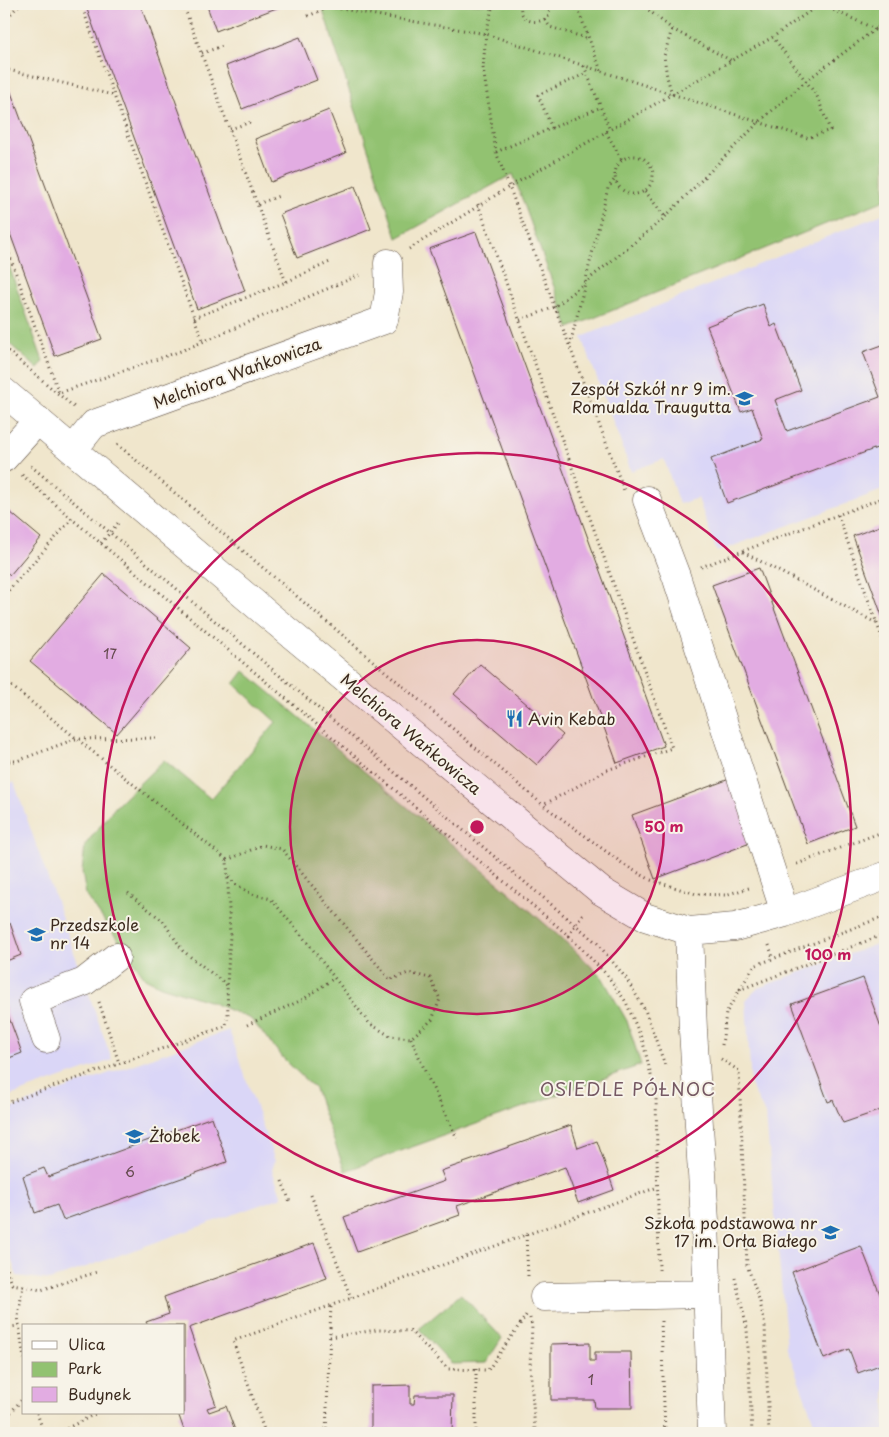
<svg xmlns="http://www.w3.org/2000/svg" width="889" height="1437" viewBox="0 0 889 1437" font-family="'Playpen Sans',sans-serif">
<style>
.built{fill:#dad6f7}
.green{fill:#92c271;stroke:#667648}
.building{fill:#e2ace2}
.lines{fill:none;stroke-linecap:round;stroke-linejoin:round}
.minor-casing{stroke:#564638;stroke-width:29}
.path{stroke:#564638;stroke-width:3;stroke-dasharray:1 4;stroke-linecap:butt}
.minor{stroke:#fff;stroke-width:28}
.ring{fill:none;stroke:#c2185b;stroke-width:2.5}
.labels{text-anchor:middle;stroke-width:4;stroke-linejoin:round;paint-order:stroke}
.number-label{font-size:14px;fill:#654a4f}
.street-label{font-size:16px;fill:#3b2a1e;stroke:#f7f3e8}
.poi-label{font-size:16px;fill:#3b2a1e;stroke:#f7f3e8;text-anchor:start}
.neighbourhood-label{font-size:18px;letter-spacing:1px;fill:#755863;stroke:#f7f3e8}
.centre{fill:#c2185b;stroke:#f7f3e8;stroke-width:2.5}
.ring-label{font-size:15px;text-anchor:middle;font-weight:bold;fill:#c2185b;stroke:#f7f3e8;stroke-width:4;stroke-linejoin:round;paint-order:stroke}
</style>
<rect width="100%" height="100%" fill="#f7f3e8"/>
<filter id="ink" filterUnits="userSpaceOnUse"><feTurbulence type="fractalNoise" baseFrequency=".02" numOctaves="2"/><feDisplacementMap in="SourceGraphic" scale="10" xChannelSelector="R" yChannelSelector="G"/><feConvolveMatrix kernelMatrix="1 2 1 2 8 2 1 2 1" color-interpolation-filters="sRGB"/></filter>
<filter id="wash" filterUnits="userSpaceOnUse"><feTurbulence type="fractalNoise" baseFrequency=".0096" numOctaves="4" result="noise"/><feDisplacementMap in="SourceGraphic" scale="20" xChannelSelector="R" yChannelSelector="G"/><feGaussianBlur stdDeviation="1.12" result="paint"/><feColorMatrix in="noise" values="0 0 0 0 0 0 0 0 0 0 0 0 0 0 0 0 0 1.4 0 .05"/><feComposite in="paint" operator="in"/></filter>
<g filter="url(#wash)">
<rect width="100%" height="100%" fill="#f0e6cc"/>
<path class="built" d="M885,213V489L717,552L698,498L679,504L664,459L631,471L582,337Z
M14,782L112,1060L4,1098V786Z
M885,941V1433H818L787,1348L766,1116L751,1086L746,1000L758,988Z
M229,1030L275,1161L272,1170L282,1197L50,1280L17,1276L4,1238V1111Z"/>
<path class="green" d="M321,4H885V200L569,328L513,174L397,238Z
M4,252L43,361L38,369L4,339Z
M244,671L509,892L570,946L602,977L627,1021L641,1065L345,1171L315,1089L284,1059L251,1019L208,1001L161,986L145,978L86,895L82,872L85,845L116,806L164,760L211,799L276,722L234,684Z
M461,1294L502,1338L486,1363L452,1364L419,1329Z"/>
<g id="blocks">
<path class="building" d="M85,4H140L245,291L197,309Z
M212,4H278L279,7L216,31L207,6Z
M300,37L317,80L242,109L226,66Z
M9,87L102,339L55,356L4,217V89Z
M329,110L346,153L271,182L255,139Z
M355,186L371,229L297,258L280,214Z
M476,232L664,746L617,763L429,249Z
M763,304L771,327L776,324L801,390L775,400L787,431L880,397L863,352L885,344V445L727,503L711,459L763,439L752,408L741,412L707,326Z
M4,507L41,538L10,575L4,570Z
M885,524V624L853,536Z
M759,568L855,826L808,844L712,585Z
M104,574L191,648L117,734L30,661Z
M480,664L563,735L537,765L454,694Z
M735,777L758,840L655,879L632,815Z
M10,923L21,955L4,962V925Z
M863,978L885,1038V1122L881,1110L843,1123L833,1100L828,1102L792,1004Z
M4,1004L22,1053L4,1060Z
M212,1117L227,1162L63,1220L57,1205L35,1213L23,1176L44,1168L48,1177Z
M571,1125L578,1148L597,1141L614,1190L578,1203L565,1167L457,1206L460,1215L357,1252L344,1217L445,1181L441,1171Z
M314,1243L327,1278L189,1328L216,1405L207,1408L209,1412L226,1406L236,1433H185L178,1413H184V1326H148L146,1322L169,1314L164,1297Z
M861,1246L885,1307V1363L858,1373L849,1349L824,1359L792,1272Z
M590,1343V1361H595V1352H631L632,1408H595L594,1400H551V1344Z
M410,1385V1404H414L415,1395H453L452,1433H371V1386Z"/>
</g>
</g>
<g filter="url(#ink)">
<use href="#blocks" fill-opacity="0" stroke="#564638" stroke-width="1"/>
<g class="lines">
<defs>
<path id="minor" d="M4,392L268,615L601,891L645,917L689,931L735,927L785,913L885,876
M73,450L94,424L384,320L389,292L388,263
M4,458L38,420
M647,500L676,576L785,913
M689,931L693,1030L705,1221L712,1433
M46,1039L33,1001L84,982L116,957
M544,1297L707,1294"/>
</defs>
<use href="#minor" class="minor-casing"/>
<path class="path" d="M81,4L203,342
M183,4L286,282
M493,4L486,34L483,68L496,152L624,490
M521,4C518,21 537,27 549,16L550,4
M576,4L601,71
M641,4L672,29L732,61
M806,4L810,11
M820,4L875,29L885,35
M330,7L486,34L808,138L830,130L817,96L773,37
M308,16L336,4
M545,20L550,27L589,39
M4,21L20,4
M880,25L885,10
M202,53L223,46
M584,66L610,130
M4,69L113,95
M672,94L667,77L664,56L672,29
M552,128L538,95L587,73
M230,129L251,122
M606,132L622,160
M496,152L601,107
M615 175a19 19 0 1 1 38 0a19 19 0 1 1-38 0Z
M645,191L665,217
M258,204L279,196
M478,204L672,748L607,770L543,805
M4,240L59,393L181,351L362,274
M409,249L509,187L773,37L820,4
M194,318L286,282L330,262
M520,320L555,307L583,284L662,220L758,123L806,81L885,22
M570,345L608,188L615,179
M4,348L74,407
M117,444L543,805L626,866L651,880L696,894L725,895L749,888
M31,466L597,943L626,978L645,1010L665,1065
M22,475L72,519L569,936L607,975L626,1002L643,1042L656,1096L659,1270
M838,515L885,646
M101,543L119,522
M743,552L876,623
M701,567L885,497
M4,599L7,592L72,519
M4,680L227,860L230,936L227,985L228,1015L226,1026L4,1104
M4,761H17L75,739L159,738
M227,860L263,845L282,849L390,980L408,973L430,978L440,999L432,1020L411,1038L390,1036L369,1023L307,942L271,899L252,894L235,884L227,875
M797,864L885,831
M128,893L163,921L183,951L227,985
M569,936L575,925L585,911
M769,945L773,958
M739,990L885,934
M99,1002L119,1063
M247,1025L304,999L334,978
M411,1038L428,1078L457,1138
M722,1045L726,1013L754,966L885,916
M721,1059L739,1071L747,1265L760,1302L765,1326L769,1433
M282,1181L290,1202
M311,1195L351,1298
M526,1235L528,1276
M4,1260L12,1284L23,1286L18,1317L24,1359
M735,1278L747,1328L752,1433
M23,1286L41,1290L97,1272
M530,1318L532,1326L530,1366L535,1430L561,1433
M661,1321L665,1433
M4,1325L9,1327L19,1326
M330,1337L377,1330L410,1331L448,1369L488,1370L527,1314
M476,1369V1433
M37,1413L44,1433
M4,1420L24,1397
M58,1433L97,1413
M265,1433L233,1341L658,1187
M326,1433L331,1305"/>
<use href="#minor" class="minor"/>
</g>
</g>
<circle cx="477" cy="827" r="187" fill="#c2185b" fill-opacity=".12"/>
<g class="ring">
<circle cx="477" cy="827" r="187"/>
<circle cx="477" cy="827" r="374"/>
</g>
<defs>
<symbol id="school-bare" viewBox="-9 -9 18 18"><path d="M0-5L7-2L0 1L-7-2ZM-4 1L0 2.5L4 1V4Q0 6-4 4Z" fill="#1f6fb2" stroke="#f7f3e8" stroke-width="2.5" paint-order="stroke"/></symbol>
<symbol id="restaurant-bare" viewBox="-9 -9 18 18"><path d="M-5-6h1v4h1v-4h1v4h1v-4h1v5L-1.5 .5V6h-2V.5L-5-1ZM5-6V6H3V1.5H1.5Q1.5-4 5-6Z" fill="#1f6fb2" stroke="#f7f3e8" stroke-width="2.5" paint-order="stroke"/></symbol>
</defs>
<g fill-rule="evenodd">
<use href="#school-bare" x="732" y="386" width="25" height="25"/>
<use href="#restaurant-bare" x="502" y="706" width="25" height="25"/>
<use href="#school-bare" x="24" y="922" width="25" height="25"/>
<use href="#school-bare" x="122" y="1124" width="25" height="25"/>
<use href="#school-bare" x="818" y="1220" width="25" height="25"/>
</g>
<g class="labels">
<g class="number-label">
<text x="110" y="659">17</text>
<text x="130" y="1177">6</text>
<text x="591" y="1385">1</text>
</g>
<g class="street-label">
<text transform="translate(237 373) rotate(-20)" y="6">Melchiora Wańkowicza</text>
<text transform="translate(411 734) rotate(40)" y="6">Melchiora Wańkowicza</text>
</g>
<g class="poi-label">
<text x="731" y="395" text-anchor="end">Zespół Szkół nr 9 im.<tspan x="731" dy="18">Romualda Traugutta</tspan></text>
<text x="528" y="725">Avin Kebab</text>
<text x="50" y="931">Przedszkole<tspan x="50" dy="18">nr 14</tspan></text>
<text x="149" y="1142">Żłobek</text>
<text x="817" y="1229" text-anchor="end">Szkoła podstawowa nr<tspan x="817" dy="18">17 im. Orła Białego</tspan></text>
</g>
<g class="neighbourhood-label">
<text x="628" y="1096">OSIEDLE PÓŁNOC</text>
</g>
</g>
<circle cx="477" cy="827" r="8" class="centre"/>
<g class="ring-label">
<text x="664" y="832">50 m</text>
<text x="828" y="960">100 m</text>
</g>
<rect width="889" height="1437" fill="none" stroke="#f7f3e8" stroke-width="20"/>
<rect x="22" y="1324" width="162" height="90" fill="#f7f3e8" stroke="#aca397"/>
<rect x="32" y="1341" width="25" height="8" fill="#ffffff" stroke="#aca397"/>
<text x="68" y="1350" font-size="15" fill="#3b2a1e">Ulica</text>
<rect x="32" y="1362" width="25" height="15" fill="#92c271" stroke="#aca397"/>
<text x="68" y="1374" font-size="15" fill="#3b2a1e">Park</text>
<rect x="32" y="1387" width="25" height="15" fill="#e2ace2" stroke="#aca397"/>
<text x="68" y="1400" font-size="15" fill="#3b2a1e">Budynek</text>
</svg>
